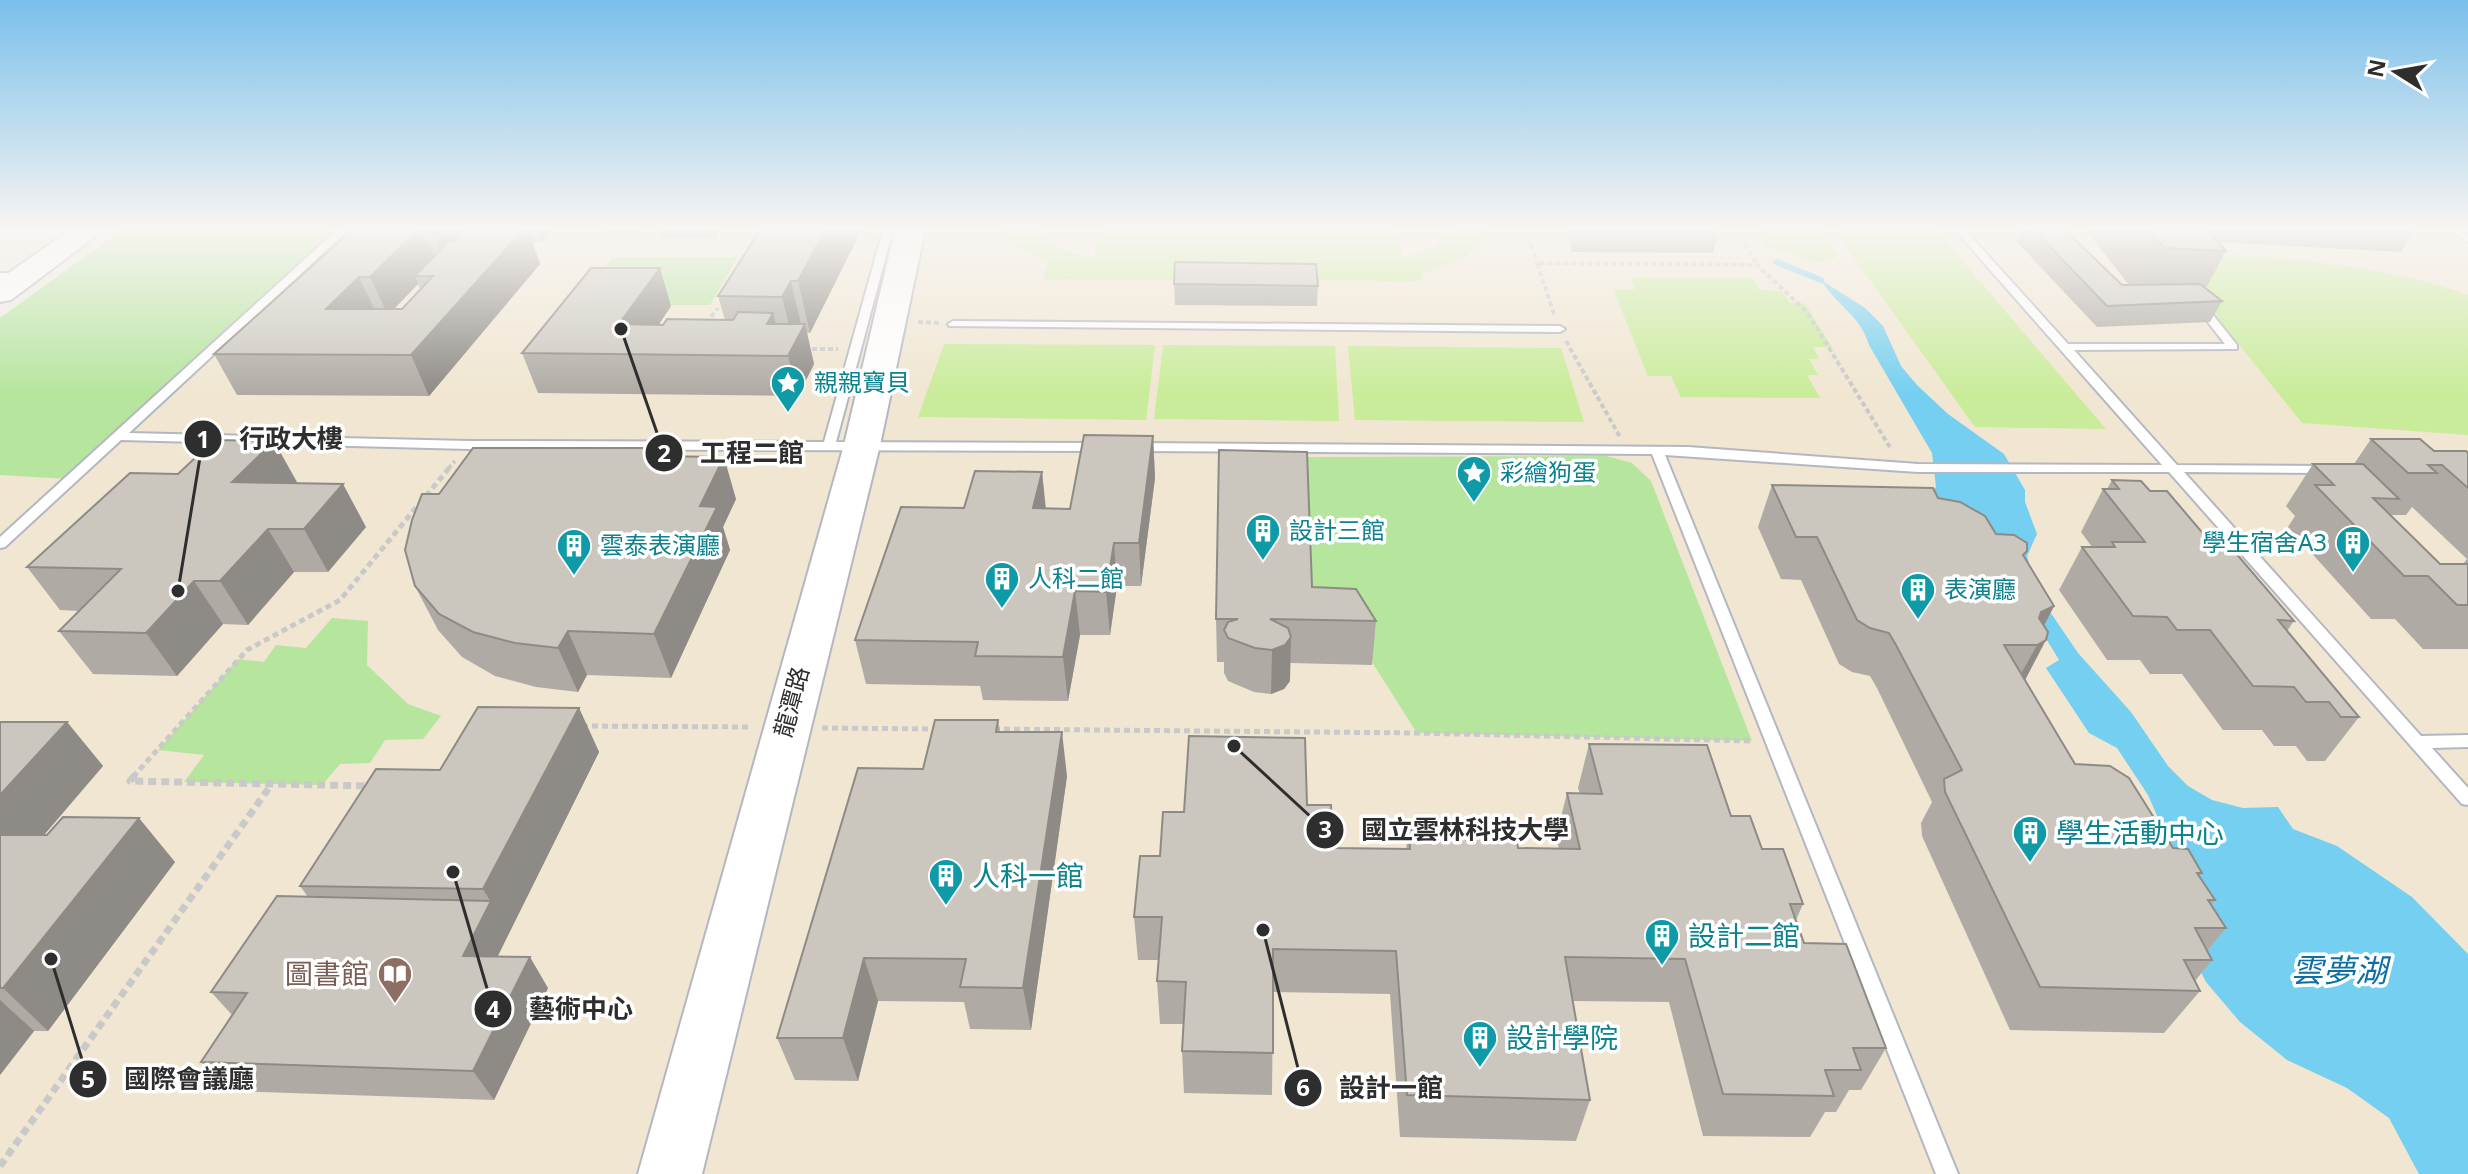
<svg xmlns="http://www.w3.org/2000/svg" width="2468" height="1174" viewBox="0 0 2468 1174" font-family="'Noto Sans','Noto Sans TC',sans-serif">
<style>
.education{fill:#f0e6d1}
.green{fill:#b6e59e}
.pitch{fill:#c9ec9a}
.water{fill:#75cff0}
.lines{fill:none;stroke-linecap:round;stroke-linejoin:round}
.stream{stroke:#75cff0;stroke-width:6}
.lane-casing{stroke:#b4b7c1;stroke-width:4}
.secondary-casing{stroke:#b4b7c1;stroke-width:4}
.path-far2{stroke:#c9c9c9;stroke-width:4;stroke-dasharray:5 3;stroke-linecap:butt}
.path-far1{stroke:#c9c9c9;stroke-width:5;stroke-dasharray:6 4;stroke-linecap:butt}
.path{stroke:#c9c9c9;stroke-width:7;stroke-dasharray:8 5;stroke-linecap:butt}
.lane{fill:#fff;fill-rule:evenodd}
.secondary{fill:#fff;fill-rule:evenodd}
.wall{fill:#afaba4;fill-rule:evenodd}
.shaded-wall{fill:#8e8b86}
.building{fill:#cbc7bf;stroke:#8e8b86;stroke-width:2}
.labels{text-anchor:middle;stroke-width:7;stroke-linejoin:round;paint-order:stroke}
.culture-label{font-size:24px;fill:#0d838f;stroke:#fff;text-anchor:start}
.street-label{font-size:24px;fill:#2e2e2e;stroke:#fff}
.near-culture-label{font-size:28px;fill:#0d838f;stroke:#fff;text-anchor:start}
.near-education-label{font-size:28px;fill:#785e54;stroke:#fff;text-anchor:end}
.near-water-label{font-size:32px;font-style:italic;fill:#0d6fa3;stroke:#fff}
.leader{fill:none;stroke:#2e2e2e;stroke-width:3}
.callout-dot{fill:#2e2e2e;stroke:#fff;stroke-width:3}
.mark-label{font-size:24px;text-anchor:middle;font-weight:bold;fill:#fff}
.callout-label{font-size:26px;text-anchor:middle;font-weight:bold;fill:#2e2e2e;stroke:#fff;stroke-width:7;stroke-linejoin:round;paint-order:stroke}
</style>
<rect width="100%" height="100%" fill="#efe9e1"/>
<path class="education" d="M122,230H2468V1174H0V318Z"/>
<path class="green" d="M122,230H343L69,479L0,475V318Z
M738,257L710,305H578L612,258Z
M1606,456L1632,463L1651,481L1752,741L1417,733L1353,632L1310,630L1305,494L1308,457Z
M332,618L368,621L367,665L408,704L441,716L423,739L385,740L370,763L340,764L322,785L184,782L204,755L158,750L238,659L264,662L276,645L306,648Z"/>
<path class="pitch" d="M1001,230H1038C1052,249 1073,253 1094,258L1099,230H1397L1402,259L1432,249L1452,230H1487C1480,258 1446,266 1421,273L1422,281L1043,279L1048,262C1028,254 1013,248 1001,230Z
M1756,230H1825L1838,256C1814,274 1790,248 1766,248Z
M1834,230H1936L2106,429L1975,427Z
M2233,255C2313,260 2392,268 2468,295V435L2302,423L2175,265Z
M1631,277L1753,278L1760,290L1782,291L1790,303L1805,304L1832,347H1813L1819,359H1809L1818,375H1807L1820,398L1681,397L1671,376H1648L1613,289H1636Z
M944,344L1155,345L1146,420L918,417Z
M1163,345L1335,346L1339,421L1154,419Z
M1348,346L1561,348L1584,422L1355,420Z"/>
<path class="water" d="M1821,280L1865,308L1883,326L1901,366L1917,385L1948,414L2004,454L2025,490V502L2037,534L2027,556L2038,594L2078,653L2131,712L2168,766L2188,786L2212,800L2243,808L2278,807L2293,829L2337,846L2412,897L2468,954V1174H2419L2389,1118L2347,1088L2287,1060L2240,1022L2206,982L2155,884L2167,863L2162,827L2148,795L2117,748L2089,733L2046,668L2059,660L2010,579L1919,506L1936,487L1932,453L1869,345C1861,316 1836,305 1821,280Z"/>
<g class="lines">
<path class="stream" d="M1776,262L1821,280"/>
<defs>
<path id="lane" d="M337,230H348L129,433L469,441L824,442L883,230H893L836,442L1101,443L1107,447L1101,451L469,449L121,440L5,547L0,548V537Z
M1955,230H1965L2068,344H2225L2196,307L2201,304L2205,305L2237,345V349L2074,350L2177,465L2332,466L2334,469L2332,472L2328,473L2184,472L2421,736L2468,735V747L2432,748L2468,788V805L2462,804L2169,472H1918L1665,455L1958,1174H1936L1652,454L1137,451L1131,447L1137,443L1688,447L1918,464L2162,465Z
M2450,230H2462L2468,235V242Z
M0,273H24L29,276L24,279H0Z
M953,321L1560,326L1565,329L1560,332L949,326L948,324Z"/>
<path id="secondary" d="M70,230H104L11,300L0,302V279Z
M895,230H925L880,445L702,1174H638L844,445Z"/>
</defs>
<use href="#lane" class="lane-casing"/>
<use href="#secondary" class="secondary-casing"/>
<path class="path-far2" d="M1526,230L1537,263
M1738,230L1757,265
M1554,314L1537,263L1757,265L1807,312L1891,449
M918,322L940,323
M706,323L718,308
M1566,341L1620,437
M804,349H838
M448,469L455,461"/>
<path class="path-far1" d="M426,496L450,467
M582,726L752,727
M822,728L940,729
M994,729L1417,733L1752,741
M133,777L247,650L340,600L419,504"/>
<path class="path" d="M135,775L130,781L371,786
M0,1166L271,785"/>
<use href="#lane" class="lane"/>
<use href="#secondary" class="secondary"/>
</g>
<path class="wall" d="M352,230H464L453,241H454L465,230H553L542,241L532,242L540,264L429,396L237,395L214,354ZM418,284L420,289L402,309H394Z
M602,230H642L639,234H611Z
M658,230H721L715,238H660Z
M760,230H861L810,333H807L814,364L798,396L538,393L522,353L660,268L671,306L659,325L725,320L718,296Z
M1565,230H1719L1713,253L1572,252Z
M2020,230H2065L2122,285H2129L2086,230H2415L2401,252L2218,242L2226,251L2206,288L2222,301L2210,322L2097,327L2016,241Z
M1174,284L1318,286L1317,306L1175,305Z
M1153,436L1155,478L1141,586H1117L1110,635H1080L1068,701L983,700L980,686L866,684L855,640L964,508L1042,472L1046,508L1070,509Z
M2371,439L2434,451L2468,453V649H2423L2395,619H2371L2288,527L2295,516L2286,506L2313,464H2354ZM2412,507L2467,559L2463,564H2440L2391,515H2406Z
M653,456L736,499L723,527L730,550L671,678L587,675L578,692L536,687L495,676L462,657L438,630L415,586L439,494Z
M2112,480L2150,491L2211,543L2294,621L2287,631L2359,717L2325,761H2307L2296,746H2274L2262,730H2223L2182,674H2150L2140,660H2107L2059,590L2082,547H2092L2081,532L2103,489H2107Z
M297,482L296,484L366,527L328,572H294L248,625L223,624L177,676L93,674L59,631L79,611L60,610L27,567Z
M1772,485L1938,498L1996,534L2024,558L2054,606L2044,626L2025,680L2075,764L2202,873L2199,877L2215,900L2211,905L2226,928L2207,951L2212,960L2195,981L2200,991L2164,1033L2010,1030L1922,836L1921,823L1932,802L1877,688L1870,676L1852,672L1839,664L1801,580L1781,579L1758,527Z
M1312,587L1376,621L1372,665L1290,663V681L1284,689L1271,694L1254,692L1228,681L1224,673V662H1217L1216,619Z
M579,708L599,752L497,957L548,988L494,1100L229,1091L201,1062L232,1015L211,992L308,897L300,886L440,770Z
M998,720L1000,732L1067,776L1031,1030L970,1029L964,1002L878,1001L858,1081L795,1080L777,1038L923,769Z
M0,722H67L103,766L44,835L175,862L48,1031H34L0,1075Z
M1589,744L1731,816L1762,849L1803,904L1796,920L1804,943L1886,1048L1861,1090H1849L1836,1112H1825L1810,1137L1703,1136L1669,1002L1572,1001L1590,1100L1576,1141L1400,1137L1390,994L1273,992L1272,1095L1184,1093L1182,1051L1184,1024H1160L1157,981L1159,960H1138L1134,917L1160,856L1184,812L1307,805L1333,848L1406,849L1409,830L1518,848L1559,849L1556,837L1567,793L1580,794L1578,788Z"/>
<path class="shaded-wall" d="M418,230H423L437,264L415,276L418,284L388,315L370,277Z
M431,230H464L441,253Z
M523,230H528L540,264L429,396L411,355Z
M538,230H553L542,241Z
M713,230H721L715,238Z
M825,230H852L855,243L810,333L798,281Z
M852,230H861L855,243Z
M660,268L671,306L639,354L619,324Z
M359,277L377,315L326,309Z
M791,281L802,329L805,324L814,364L798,396L788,356L794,345L782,297Z
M773,313L783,352L767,324Z
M1153,436L1155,478L1141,586L1139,543Z
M274,441L297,482L258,525L232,482Z
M724,457L736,499L723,527L730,550L671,678L654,634L700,506Z
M1042,472L1046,514L1033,508Z
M343,484L366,527L328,572L304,529Z
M268,529L294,572L248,625L220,581Z
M1114,543L1117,586L1110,635L1106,592Z
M194,581L223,624L177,676L146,633Z
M1075,591L1080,635L1068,701L1063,657Z
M2054,606L2034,645L2041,612Z
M568,631L587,675L578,692L558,648Z
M1291,637L1290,681L1284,689L1271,694L1272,650Z
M2046,640L2023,684L2013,688L2037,645Z
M579,708L599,752L483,986L463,956L491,902L483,889Z
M67,722L103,766L7,878L0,871V795Z
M1062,732L1067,776L1031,1030L1023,988Z
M139,818L175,862L48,1031L3,988Z
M530,957L548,988L494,1100L473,1071Z
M864,958L878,1001L858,1081L843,1038Z
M0,1000L34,1031L0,1075Z"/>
<path class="building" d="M352,230H418L370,277H359L326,309H402L433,276H415L449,241H454L465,230H523L411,355L214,354Z
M760,230H825L798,281H791L782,297L718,296Z
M2034,230H2065L2122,285L2200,284L2222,301L2107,306Z
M2149,230H2207L2226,251L2164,248Z
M1175,262L1316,264L1318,286L1174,284Z
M591,268H660L619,324L663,325L667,319L733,320L738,312L773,313L767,324H805L788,356L522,353Z
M1084,435L1153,436L1139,543H1114L1106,592L1075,591L1063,657L975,656L978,642L855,640L901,507L964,508L975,471L1042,472L1033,508L1070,509Z
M2371,439H2420L2434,451H2466L2468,453V488L2442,465H2428L2437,473H2408Z
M214,440L274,441L232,482L343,484L304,529H268L220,581H194L146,633L59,631L121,569L27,567L130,473L178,474Z
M473,448H650L646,456L724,457L700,506L717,507L654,634L568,631L558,648L515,643L473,632L439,614L415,586L405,550L412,520L422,494H439Z
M1219,450L1307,452L1312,587L1356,589L1376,621L1270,619L1288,628L1291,637L1285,645L1272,650L1255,648L1228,638L1224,630L1228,622L1238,619H1216Z
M2313,464H2363L2399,499L2373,498L2440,564H2468V605H2457L2428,576H2404L2315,485H2334Z
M2112,480L2141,481L2150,491H2167L2211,543L2228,544L2294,621L2278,620L2359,717H2341L2329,702H2306L2294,687L2253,686L2210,630H2177L2167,617L2133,616L2082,547H2115L2112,542H2145L2103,489H2119Z
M1772,485L1933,488L1938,498L1960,502L1985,516L1996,534L2014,535L2027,543V551L2023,555L2054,606L2041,612L2039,618L2048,632L2046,640L2037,645H2004L2075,764L2110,766L2129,778L2173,848L2188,849L2202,873H2197L2215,900H2208L2226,928H2195L2212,960H2184L2200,991L2040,987L1945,792L1944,779L1962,770L1896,645L1889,633L1870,628L1857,620L1817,537H1796Z
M478,707L579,708L483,889L300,886L376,769L440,770Z
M935,720H998L996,732H1062L1023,988L960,987L966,959L864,958L843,1038H777L858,768L923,769Z
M0,722H67L0,795Z
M1189,736L1305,738L1307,805H1331L1333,848L1410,849L1409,830L1516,832L1518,848L1580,849L1567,793L1602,794L1589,744L1707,745L1731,816H1750L1762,849H1783L1803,904H1790L1804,943L1846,944L1886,1048H1853L1861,1070H1825L1834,1096L1723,1094L1685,959L1565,957L1590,1100L1407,1095L1396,951L1273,949V1053L1182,1051L1186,982L1157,981L1162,917H1134L1140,856H1160L1163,812H1184Z
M63,817L139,818L3,988H0V835H47Z
M277,896L491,901L463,956L530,957L473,1071L201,1062L247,993L211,992Z"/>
<linearGradient id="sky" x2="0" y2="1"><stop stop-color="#7abfeb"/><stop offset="0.58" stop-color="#f8f5f2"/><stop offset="1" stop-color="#f8f5f2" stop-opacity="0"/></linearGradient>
<rect width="2468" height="394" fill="url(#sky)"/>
<defs>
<symbol id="sight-pin" viewBox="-11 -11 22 30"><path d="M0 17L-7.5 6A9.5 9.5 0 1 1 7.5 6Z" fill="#0f9aa8" stroke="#fff"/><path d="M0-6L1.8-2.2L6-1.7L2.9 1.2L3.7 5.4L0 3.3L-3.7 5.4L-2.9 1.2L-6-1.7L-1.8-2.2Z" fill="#fff"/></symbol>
<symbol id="building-pin" viewBox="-11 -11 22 30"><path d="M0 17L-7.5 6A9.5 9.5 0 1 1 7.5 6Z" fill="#0f9aa8" stroke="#fff"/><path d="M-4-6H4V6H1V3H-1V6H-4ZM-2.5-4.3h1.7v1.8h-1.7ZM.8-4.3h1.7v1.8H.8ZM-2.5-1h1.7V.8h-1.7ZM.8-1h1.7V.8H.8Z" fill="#fff"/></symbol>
<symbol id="library-pin" viewBox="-11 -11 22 30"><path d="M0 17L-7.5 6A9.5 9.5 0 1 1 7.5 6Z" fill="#8d6e63" stroke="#fff"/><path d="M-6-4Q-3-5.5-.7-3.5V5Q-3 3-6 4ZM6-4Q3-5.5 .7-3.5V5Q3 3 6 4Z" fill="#fff"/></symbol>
</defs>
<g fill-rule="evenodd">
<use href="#sight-pin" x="768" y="363" width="40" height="54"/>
<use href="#sight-pin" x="1454" y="453" width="40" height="54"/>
<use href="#building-pin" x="1243" y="511" width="40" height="54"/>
<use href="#building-pin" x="2333" y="523" width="40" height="54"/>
<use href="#building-pin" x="554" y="526" width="40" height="54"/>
<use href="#building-pin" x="982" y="559" width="40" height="54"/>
<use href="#building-pin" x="1898" y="570" width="40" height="54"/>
<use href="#building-pin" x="2010" y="813" width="40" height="54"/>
<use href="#building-pin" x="926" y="856" width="40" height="54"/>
<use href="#building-pin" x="1642" y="916" width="40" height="54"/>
<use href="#library-pin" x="375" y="954" width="40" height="54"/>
<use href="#building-pin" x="1460" y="1018" width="40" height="54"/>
</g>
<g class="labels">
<g class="culture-label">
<text x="814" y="391">親親寶貝</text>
<text x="1500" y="481">彩繪狗蛋</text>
<text x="1289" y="539">設計三館</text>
<text x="2327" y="551" text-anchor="end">學生宿舍A3</text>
<text x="600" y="554">雲泰表演廳</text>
<text x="1028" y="587">人科二館</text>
<text x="1944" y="598">表演廳</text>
</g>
<g class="street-label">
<text transform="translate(792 702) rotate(-75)" y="8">龍潭路</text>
</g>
<g class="near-culture-label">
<text x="2056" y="843">學生活動中心</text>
<text x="972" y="886">人科一館</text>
<text x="1688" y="946">設計二館</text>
<text x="1506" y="1048">設計學院</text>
</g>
<g class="near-education-label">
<text x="369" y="984">圖書館</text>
</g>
<g class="near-water-label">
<text x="2339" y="982">雲夢湖</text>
</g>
</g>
<path class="leader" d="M178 591L203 439M621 329L664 453M1234 746L1325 830M453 872L493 1009M51 959L88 1079M1263 930L1303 1088"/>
<g class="callout-dot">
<circle cx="178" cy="591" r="8"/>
<circle cx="621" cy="329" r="8"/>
<circle cx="1234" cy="746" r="8"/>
<circle cx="453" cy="872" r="8"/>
<circle cx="51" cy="959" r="8"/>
<circle cx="1263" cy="930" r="8"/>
<circle cx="203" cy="439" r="20"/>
<circle cx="664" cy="453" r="20"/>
<circle cx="1325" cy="830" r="20"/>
<circle cx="493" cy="1009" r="20"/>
<circle cx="88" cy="1079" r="20"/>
<circle cx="1303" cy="1088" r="20"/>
</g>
<g class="mark-label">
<text x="203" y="448">1</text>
<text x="664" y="462">2</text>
<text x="1325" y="838">3</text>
<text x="493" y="1018">4</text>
<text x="88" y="1088">5</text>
<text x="1303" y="1096">6</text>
</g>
<g class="callout-label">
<text x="291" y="448">行政大樓</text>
<text x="752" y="462">工程二館</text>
<text x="1465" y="839">國立雲林科技大學</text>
<text x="581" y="1018">藝術中心</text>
<text x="189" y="1088">國際會議廳</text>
<text x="1391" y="1097">設計一館</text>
</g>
<g transform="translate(2396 72) rotate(281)" stroke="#ffffff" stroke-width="6" paint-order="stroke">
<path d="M0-6L14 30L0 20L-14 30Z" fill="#2e2e2e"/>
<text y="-12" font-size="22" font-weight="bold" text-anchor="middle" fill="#2e2e2e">N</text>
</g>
</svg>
